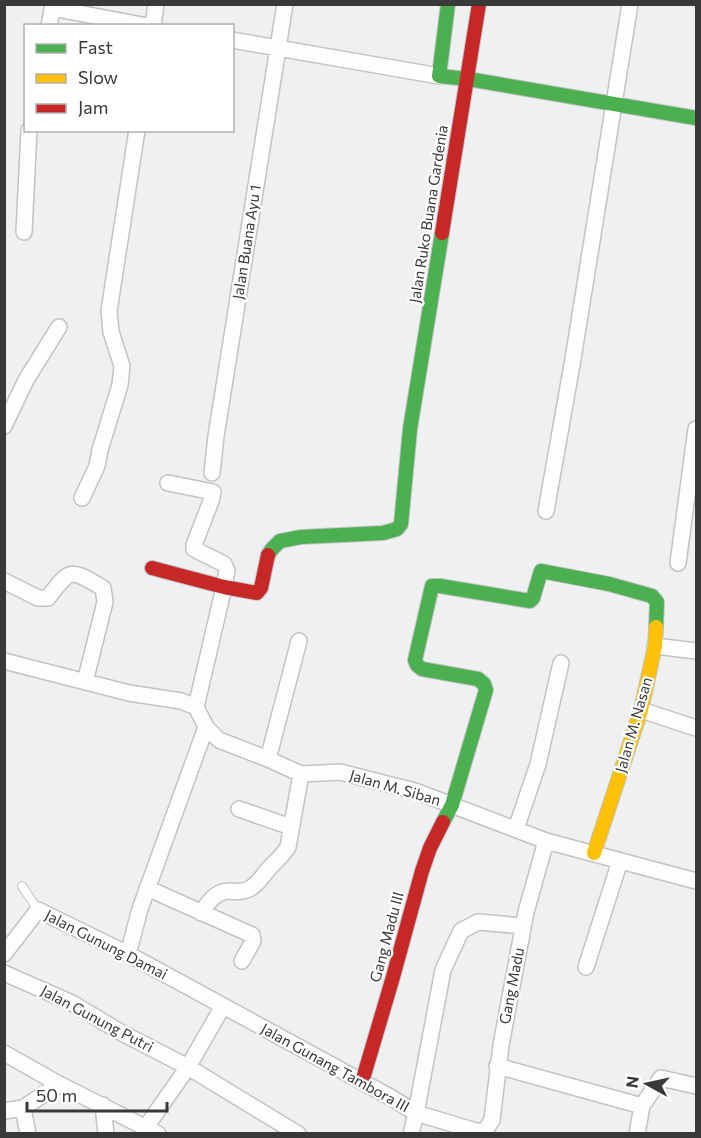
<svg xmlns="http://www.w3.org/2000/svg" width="701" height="1138" viewBox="0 0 701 1138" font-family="Commissioner,sans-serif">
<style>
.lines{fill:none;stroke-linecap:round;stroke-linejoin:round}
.lane-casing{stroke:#c2c3c4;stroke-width:10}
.street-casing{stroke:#c2c3c4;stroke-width:18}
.fast-casing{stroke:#c2c3c4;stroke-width:16}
.slow-casing{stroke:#c2c3c4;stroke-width:16}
.jam-casing{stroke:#c2c3c4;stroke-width:16}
.lane{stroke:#fdfdfd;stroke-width:8}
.street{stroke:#fdfdfd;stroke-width:15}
.fast{stroke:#4caf50;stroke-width:14}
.slow{stroke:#ffc107;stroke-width:14}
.jam{stroke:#c62828;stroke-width:14}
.labels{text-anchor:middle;stroke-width:4.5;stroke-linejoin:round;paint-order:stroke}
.street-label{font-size:15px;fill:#39393a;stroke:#fff}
</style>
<rect width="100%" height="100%" fill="#eff0f1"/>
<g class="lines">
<defs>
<path id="lane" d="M22,886L38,910"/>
<path id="street" d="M52,8L147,26
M49,26L53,4
M153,26L156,4
M232,40L439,76
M24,232L29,130
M4,426L26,380L59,327
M212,473L216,436L285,4
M168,483L213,492L211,501L194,545V549L224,564L227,570L224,587L196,707
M82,498L97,466L100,450L120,385L122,366L111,332L109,311L137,130
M546,511L573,359L630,4
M678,563L696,429
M4,581L38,598H48C71,567 70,569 103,588L105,602L85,682
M655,646L696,651
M4,661L129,693L181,701L196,707L206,727L219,740L268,759L301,774L340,772L415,791L546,841L696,881
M641,710L696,728
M268,759L299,641
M239,809L291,827
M516,829L538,764L561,663
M147,888L252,935L253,941L242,961
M201,913C209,902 215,891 230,891C237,892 243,892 249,889C257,885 260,879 266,872C273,863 282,857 288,847L301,774
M4,954L38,910L128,954L392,1098L416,1113L476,1131H484
M128,954L140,909L206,727
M586,967L620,861
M4,973L72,1003L122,1033L188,1067L298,1134
M4,1053L59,1084L158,1134
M497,1066L642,1106
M103,1105L106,1134
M23,1108L28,1134
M4,1111L23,1108L59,1084
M146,1127L188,1067L223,1006
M411,1134L416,1113L443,970L461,931L478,922L523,926
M483,1134L492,1120L501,1045L526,912L546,841
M637,1134L642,1106L661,1078L696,1086"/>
<path id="fast" d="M448,4L439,76L468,79L696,118
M268,555L272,549L280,541L301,537L383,533L397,529L401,524L410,429L442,233
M443,822L452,805L486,690L484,684L478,679L422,669L417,665L415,660L432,586H440L530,601L533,598L541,571L609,584L652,596L657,602L656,627"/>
<path id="slow" d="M594,853L641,710L655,646L656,627"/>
<path id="jam" d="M442,233L479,4
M152,568L224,587L257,593L261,588L268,555
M362,1082L393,977L422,871L430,848L443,822"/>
</defs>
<use href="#lane" class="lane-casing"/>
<use href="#street" class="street-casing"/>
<use href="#fast" class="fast-casing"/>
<use href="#slow" class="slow-casing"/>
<use href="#jam" class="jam-casing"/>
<use href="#lane" class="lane"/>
<use href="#street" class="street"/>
<use href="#fast" class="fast"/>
<use href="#slow" class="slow"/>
<use href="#jam" class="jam"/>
</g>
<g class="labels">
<g class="street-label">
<text transform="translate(429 214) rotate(-81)" y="5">Jalan Ruko Buana Gardenia</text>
<text transform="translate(247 242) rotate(-81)" y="5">Jalan Buana Ayu 1</text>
<text transform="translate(634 725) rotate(-74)" y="5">Jalan M. Nasan</text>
<text transform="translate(395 788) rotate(16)" y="5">Jalan M. Siban</text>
<text transform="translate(387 937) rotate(-75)" y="5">Gang Madu III</text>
<text transform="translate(106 945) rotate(27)" y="5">Jalan Gunung Damai</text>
<text transform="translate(512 986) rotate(-79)" y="5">Gang Madu</text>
<text transform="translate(97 1019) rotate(28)" y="5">Jalan Gunung Putri</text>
<text transform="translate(335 1068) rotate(29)" y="5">Jalan Gunang Tambora III</text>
</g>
</g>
<rect width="701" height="1138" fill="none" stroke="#39393a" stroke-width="12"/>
<rect x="24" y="24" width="210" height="108" fill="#ffffff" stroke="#b0b0b0" stroke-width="1.5"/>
<rect x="36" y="44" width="30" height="9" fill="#4caf50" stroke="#b0b0b0" stroke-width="1.5"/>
<text x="78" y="54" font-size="18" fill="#39393a">Fast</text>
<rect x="36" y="74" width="30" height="9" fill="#ffc107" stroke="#b0b0b0" stroke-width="1.5"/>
<text x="78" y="84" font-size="18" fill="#39393a">Slow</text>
<rect x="36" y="104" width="30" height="9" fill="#c62828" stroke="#b0b0b0" stroke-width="1.5"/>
<text x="78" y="114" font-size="18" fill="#39393a">Jam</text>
<g transform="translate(647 1084) rotate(278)" stroke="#ffffff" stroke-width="4.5" paint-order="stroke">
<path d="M0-4.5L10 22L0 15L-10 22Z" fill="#39393a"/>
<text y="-9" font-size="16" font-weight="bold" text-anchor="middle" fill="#39393a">N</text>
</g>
<path d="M27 1102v9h140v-9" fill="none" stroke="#39393a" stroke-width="3"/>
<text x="36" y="1102" font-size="18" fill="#39393a" stroke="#ffffff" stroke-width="4.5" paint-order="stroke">50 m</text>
</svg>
